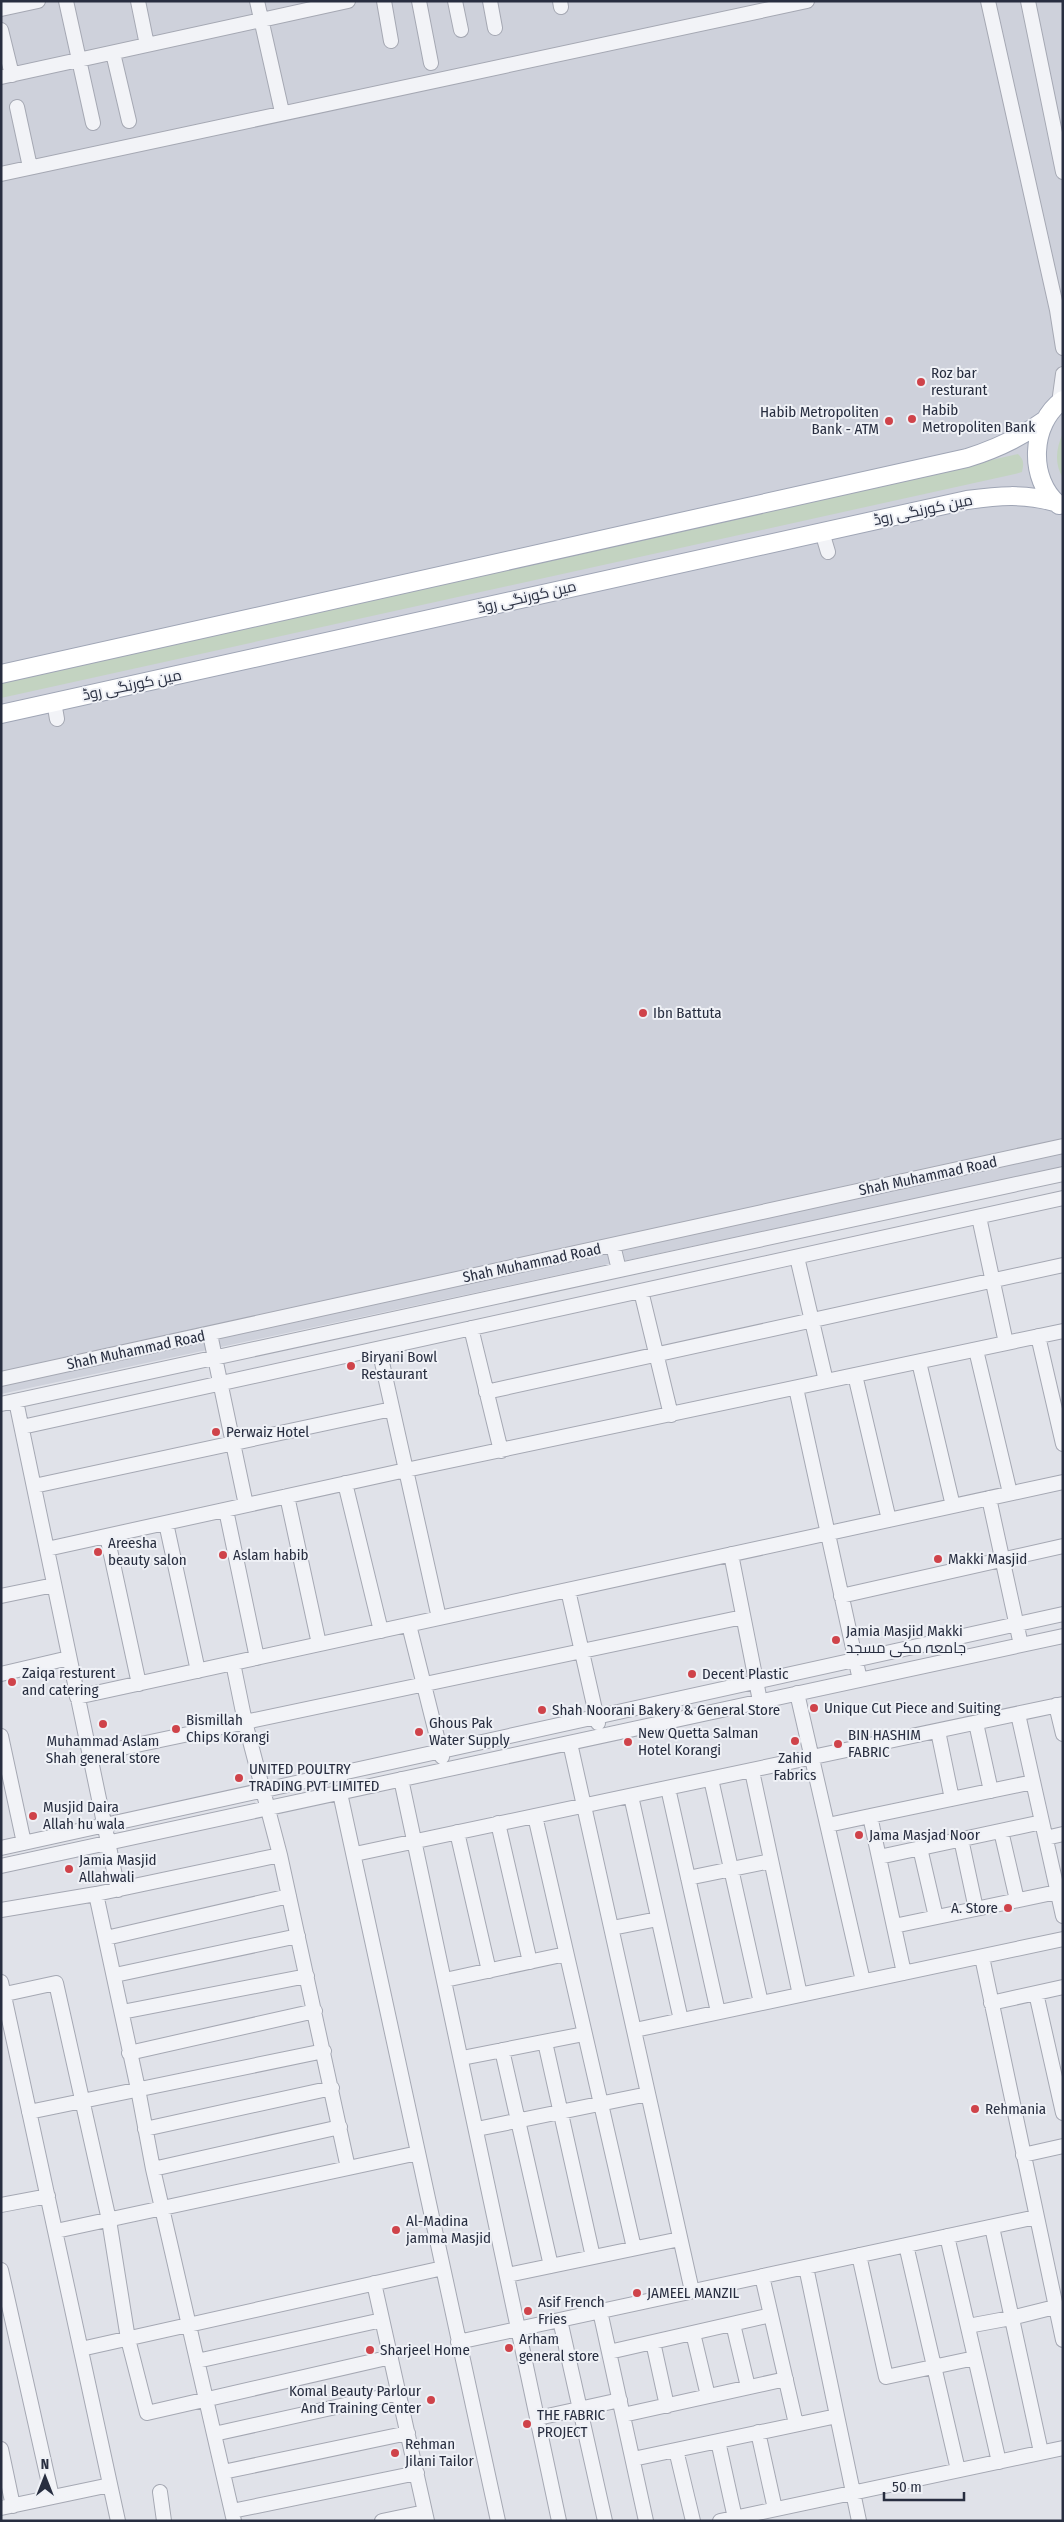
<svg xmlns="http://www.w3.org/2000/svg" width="1064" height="2522" viewBox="0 0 1064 2522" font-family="'Fira Sans Condensed',Cairo,sans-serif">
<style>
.built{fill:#ced1db}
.green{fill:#c3d3c1}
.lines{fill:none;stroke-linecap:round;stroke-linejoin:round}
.minor-casing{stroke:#a5a8b3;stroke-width:16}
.major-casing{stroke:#9fa5b5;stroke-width:20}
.minor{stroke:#f2f3f7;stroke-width:14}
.major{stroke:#fff;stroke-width:18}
.poi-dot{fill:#cf434a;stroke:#eff1f6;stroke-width:2}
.labels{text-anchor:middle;stroke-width:4;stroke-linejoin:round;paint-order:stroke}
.poi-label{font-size:15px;fill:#282e40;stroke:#eff1f6;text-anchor:start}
.street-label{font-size:15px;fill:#282e40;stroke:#eff1f6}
</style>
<rect width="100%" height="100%" fill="#e0e2e9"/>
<path class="built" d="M1,1H1063V1167L1,1394Z"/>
<path class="green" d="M1063,433V478C1054,464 1056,448 1063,433Z
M1018,454C1024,460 1024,463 1022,472L1015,474L1,698V683Z"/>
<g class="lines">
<defs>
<path id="minor" d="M66,1L93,123
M138,1L147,45
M257,1L282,112
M384,1L391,41
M419,1L431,63
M455,1L461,30
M490,1L495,28
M560,1L561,7
M988,1L1057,310L1063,348
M1028,1L1063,172
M1,9L38,1
M1,30L12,75
M113,53L129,121
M1,77L348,1
M17,107L30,167
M1,174L807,1
M1059,403L1063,374
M822,532L828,552
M54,702L57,719
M979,1217L1006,1343
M613,1245L619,1270
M797,1257L826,1381
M641,1291L671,1415
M471,1328L501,1451
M210,1334L246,1505
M1038,1336L1063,1444
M379,1349L439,1618
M976,1350L1010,1493
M919,1362L953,1506
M855,1375L889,1520
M1,1379L1063,1146
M796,1388L860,1680
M486,1392L1063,1265
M16,1401L118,1890
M1,1404L1063,1174
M22,1427L1063,1198
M345,1483L381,1631
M34,1486L392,1409
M287,1496L319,1644
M989,1498L1021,1645
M226,1510L257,1658
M166,1523L198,1671
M107,1536L139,1684
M47,1549L406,1470L1063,1331
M731,1554L760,1701
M568,1590L598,1723
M1,1596L54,1585
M841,1596L1063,1546
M409,1625L442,1757
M233,1663L245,1722L280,1855L348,2168
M1,1674L69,1658
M797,1693L863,1981
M77,1697L1063,1482
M1056,1705L1063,1734
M1018,1714L1063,1916
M976,1723L991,1791
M938,1731L952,1799
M1,1736L24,1843
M570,1743L692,2291
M89,1755L743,1617
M752,1771L800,1995
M401,1779L559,2521
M711,1779L761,2003
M668,1788L718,2012
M340,1793L498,2521
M631,1796L681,2020
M535,1816L634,2248
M498,1823L530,1962
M828,1825L870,1816
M1001,1831L1017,1900
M457,1832L489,1971
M1046,1838L1063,1834
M961,1839L976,1909
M1,1848L1063,1614
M920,1848L936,1917
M355,1854L1063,1704
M879,1857L1042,1822
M1,1866L1063,1636
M688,1878L771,1861
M1,1910L96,1894
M894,1926L1057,1892
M612,1928L658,1919
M106,1938L289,1896
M982,1957L1063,2340
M904,1973L870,1816L1033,1782
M115,1975L298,1936
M445,1980L566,1954
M1,1982L118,2521
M1036,1993L1063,2113
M1,1995L56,1983L109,2220L128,2339L147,2413L391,2357
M991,2003L1063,1987
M122,2012L307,1976
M635,2030L1063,1939
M545,2042L593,2257
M502,2050L551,2266
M129,2053L315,2011
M462,2058L584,2034
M29,2112L324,2051
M145,2129L332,2088
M477,2129L648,2094
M1023,2155L1063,2146
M153,2169L340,2127
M1,2205L48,2196
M992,2227L1041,2452
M56,2231L418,2153
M947,2236L999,2462
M906,2245L958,2470
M859,2255L886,2377L975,2358
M806,2267L859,2521
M1,2270L52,2497
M508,2275L680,2239
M762,2276L796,2424
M374,2283L427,2521
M600,2311L646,2521
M560,2320L605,2521
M733,2324L748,2387
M968,2326L1011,2318L1055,2307
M693,2333L708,2396
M458,2342L1036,2217
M653,2342L667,2406
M81,2349L443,2268
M609,2352L771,2315
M197,2361L382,2320
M623,2415L786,2379
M538,2418L620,2400
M758,2432L775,2509
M214,2434L399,2393
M718,2441L735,2518
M1,2449L13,2506
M676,2450L693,2521
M633,2459L837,2416
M223,2472L408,2433
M160,2492L164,2521
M1,2508L110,2485
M232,2511L417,2473
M234,2521L153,2169L138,2089L96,1894L280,1855
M382,2521L425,2512
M720,2521L1063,2448"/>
<path id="major" d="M1059,505C1028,480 1030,423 1063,400
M1,674L967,458C996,449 1020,438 1045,420
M1,714L967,500C997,496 1024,493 1054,502"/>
</defs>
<use href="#minor" class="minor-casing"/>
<use href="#major" class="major-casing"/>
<use href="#minor" class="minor"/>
<use href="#major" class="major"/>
</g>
<g class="poi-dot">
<circle cx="921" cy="382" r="5"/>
<circle cx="912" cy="419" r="5"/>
<circle cx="889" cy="421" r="5"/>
<circle cx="643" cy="1013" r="5"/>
<circle cx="351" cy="1366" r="5"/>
<circle cx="216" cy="1432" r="5"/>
<circle cx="98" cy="1552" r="5"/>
<circle cx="223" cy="1555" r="5"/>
<circle cx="938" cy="1559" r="5"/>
<circle cx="836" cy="1640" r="5"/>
<circle cx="692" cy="1674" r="5"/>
<circle cx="12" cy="1682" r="5"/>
<circle cx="814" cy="1708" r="5"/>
<circle cx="542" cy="1710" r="5"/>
<circle cx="103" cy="1724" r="5"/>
<circle cx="176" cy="1729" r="5"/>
<circle cx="419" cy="1732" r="5"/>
<circle cx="795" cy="1741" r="5"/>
<circle cx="628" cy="1742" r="5"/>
<circle cx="838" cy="1744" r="5"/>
<circle cx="239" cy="1778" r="5"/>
<circle cx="33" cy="1816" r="5"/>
<circle cx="859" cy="1835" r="5"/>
<circle cx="69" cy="1869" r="5"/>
<circle cx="1008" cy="1908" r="5"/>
<circle cx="975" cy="2109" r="5"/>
<circle cx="396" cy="2230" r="5"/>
<circle cx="637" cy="2293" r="5"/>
<circle cx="528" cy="2311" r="5"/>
<circle cx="509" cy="2348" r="5"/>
<circle cx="370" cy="2350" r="5"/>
<circle cx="431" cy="2400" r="5"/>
<circle cx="527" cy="2424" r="5"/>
<circle cx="395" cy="2453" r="5"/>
</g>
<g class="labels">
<g class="poi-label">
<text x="931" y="378">Roz bar<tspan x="931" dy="17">resturant</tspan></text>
<text x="922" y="415">Habib<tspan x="922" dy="17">Metropoliten Bank</tspan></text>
<text x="879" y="417" text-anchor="end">Habib Metropoliten<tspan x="879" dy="17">Bank - ATM</tspan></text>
<text x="653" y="1018">Ibn Battuta</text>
<text x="361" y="1362">Biryani Bowl<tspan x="361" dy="17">Restaurant</tspan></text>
<text x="226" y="1437">Perwaiz Hotel</text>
<text x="108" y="1548">Areesha<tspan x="108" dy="17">beauty salon</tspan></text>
<text x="233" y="1560">Aslam habib</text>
<text x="948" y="1564">Makki Masjid</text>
<text x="846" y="1636">Jamia Masjid Makki<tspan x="846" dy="17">جامعہ مکی مسجد</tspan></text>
<text x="22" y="1678">Zaiqa resturent<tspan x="22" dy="17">and catering</tspan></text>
<text x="702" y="1679">Decent Plastic</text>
<text x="824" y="1713">Unique Cut Piece and Suiting</text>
<text x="552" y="1715">Shah Noorani Bakery &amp; General Store</text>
<text x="186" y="1725">Bismillah<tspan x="186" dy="17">Chips Korangi</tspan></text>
<text x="429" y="1728">Ghous Pak<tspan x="429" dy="17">Water Supply</tspan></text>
<text x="638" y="1738">New Quetta Salman<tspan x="638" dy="17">Hotel Korangi</tspan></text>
<text x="848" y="1740">BIN HASHIM<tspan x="848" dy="17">FABRIC</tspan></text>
<text x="103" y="1746" text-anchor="middle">Muhammad Aslam<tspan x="103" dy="17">Shah general store</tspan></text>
<text x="795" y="1763" text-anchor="middle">Zahid<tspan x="795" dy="17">Fabrics</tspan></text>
<text x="249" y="1774">UNITED POULTRY<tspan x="249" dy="17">TRADING PVT LIMITED</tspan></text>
<text x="43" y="1812">Musjid Daira<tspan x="43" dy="17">Allah hu wala</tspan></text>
<text x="869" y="1840">Jama Masjad Noor</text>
<text x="79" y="1865">Jamia Masjid<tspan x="79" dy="17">Allahwali</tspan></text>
<text x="998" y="1913" text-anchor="end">A. Store</text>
<text x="985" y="2114">Rehmania</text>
<text x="406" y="2226">Al-Madina<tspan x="406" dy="17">jamma Masjid</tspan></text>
<text x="647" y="2298">JAMEEL MANZIL</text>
<text x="538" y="2307">Asif French<tspan x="538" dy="17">Fries</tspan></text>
<text x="519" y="2344">Arham<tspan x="519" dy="17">general store</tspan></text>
<text x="380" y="2355">Sharjeel Home</text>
<text x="421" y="2396" text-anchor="end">Komal Beauty Parlour<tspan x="421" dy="17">And Training Center</tspan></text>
<text x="537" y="2420">THE FABRIC<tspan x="537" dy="17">PROJECT</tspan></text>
<text x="405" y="2449">Rehman<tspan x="405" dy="17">Jilani Tailor</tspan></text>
</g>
<g class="street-label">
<text transform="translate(923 510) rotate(-12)" y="5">مین کورنگی روڈ</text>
<text transform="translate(527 597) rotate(-13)" y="5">مین کورنگی روڈ</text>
<text transform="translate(132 685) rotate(-12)" y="5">مین کورنگی روڈ</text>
<text transform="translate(928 1176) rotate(-12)" y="5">Shah Muhammad Road</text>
<text transform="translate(532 1263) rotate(-12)" y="5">Shah Muhammad Road</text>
<text transform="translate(136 1350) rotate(-12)" y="5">Shah Muhammad Road</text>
</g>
</g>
<rect width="1064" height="2522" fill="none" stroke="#282e40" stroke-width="5"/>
<g transform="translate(45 2477)" stroke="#eff1f6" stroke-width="4" paint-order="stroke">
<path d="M0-4L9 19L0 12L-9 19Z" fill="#282e40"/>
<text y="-8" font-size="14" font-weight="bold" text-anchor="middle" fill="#282e40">N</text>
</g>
<path d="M884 2492v8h80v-8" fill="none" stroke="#282e40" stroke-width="2.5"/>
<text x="892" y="2492" font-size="15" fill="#282e40" stroke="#eff1f6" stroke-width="4" paint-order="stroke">50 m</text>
</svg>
